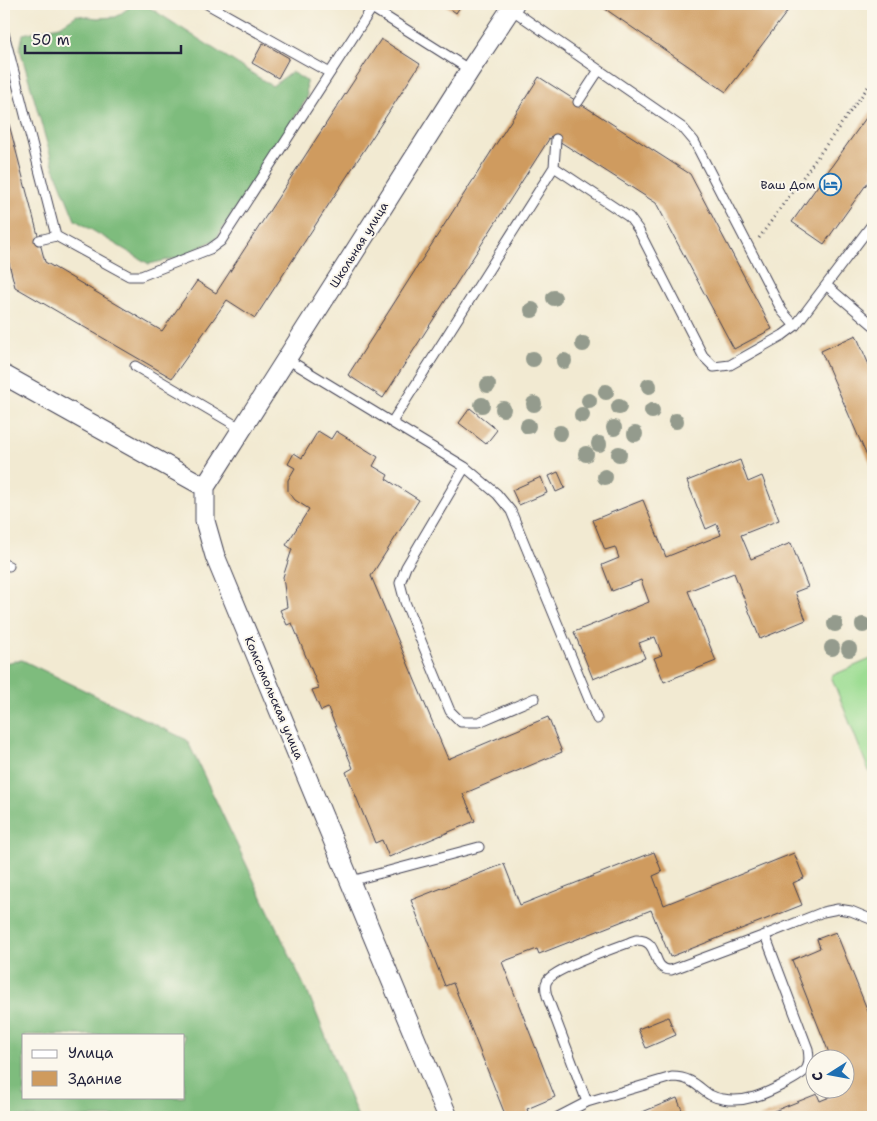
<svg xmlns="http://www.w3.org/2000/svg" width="877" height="1121" viewBox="0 0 877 1121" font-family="'Shantell Sans',sans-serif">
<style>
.green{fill:#9ddd93;stroke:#608067}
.forest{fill:#7ebc7d;stroke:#506f5c;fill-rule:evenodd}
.building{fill:#cf9b5e}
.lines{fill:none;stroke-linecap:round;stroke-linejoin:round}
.lane-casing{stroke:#414052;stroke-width:11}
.street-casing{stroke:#414052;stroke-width:21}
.path{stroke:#414052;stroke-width:3;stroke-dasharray:1 4;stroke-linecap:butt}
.lane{stroke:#fff;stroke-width:9}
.street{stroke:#fff;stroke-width:19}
.tree{fill:#949b8d}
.labels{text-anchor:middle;stroke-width:4;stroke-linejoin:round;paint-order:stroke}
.poi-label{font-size:12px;fill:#22223b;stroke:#fbf7ec;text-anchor:end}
.street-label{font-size:12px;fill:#22223b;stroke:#fbf7ec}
</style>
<rect width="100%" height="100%" fill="#fbf7ec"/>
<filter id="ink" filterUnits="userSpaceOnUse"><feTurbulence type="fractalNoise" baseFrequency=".02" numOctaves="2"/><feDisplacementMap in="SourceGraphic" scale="10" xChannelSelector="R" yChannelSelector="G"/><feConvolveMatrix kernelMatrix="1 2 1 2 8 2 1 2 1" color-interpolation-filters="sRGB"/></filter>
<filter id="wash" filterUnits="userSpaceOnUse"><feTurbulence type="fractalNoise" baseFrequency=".0096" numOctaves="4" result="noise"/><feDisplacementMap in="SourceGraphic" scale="20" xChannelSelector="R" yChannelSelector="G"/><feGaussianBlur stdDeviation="1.12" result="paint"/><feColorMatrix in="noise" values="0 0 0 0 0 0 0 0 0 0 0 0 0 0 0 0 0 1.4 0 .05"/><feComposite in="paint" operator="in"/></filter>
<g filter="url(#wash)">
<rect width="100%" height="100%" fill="#f2ead2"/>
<path class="green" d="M873,658V781L831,676Z"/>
<path class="forest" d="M134,4H144L272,86L292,72L306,81L307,98L216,239L181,257L149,264L75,220L54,168L20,49L23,34L60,26L77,15L97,18L116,17Z
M22,660L187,740L311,1000L358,1117H4V663ZM24,1035H184V1097H24Z"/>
<g id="blocks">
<path class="building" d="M444,4H462L456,13Z
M598,4H793L726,92Z
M381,39L420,64L255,318L227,300L172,378L15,287L4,244V105L45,262L162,331L197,281L216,293Z
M263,43L289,58L278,78L252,63Z
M539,77L690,174L772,329L734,349L656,203L551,136L383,398L348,375Z
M873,108V175L824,244L792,222Z
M856,335L873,374V470L821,351Z
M470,408L497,430L486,444L459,423Z
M318,431L331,439L336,431L378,457L373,466L388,475L386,479L419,500L371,576L448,759L548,717L562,752L463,794L475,821L389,857L382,840L375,843L346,772L353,768L328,708L321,711L312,690L319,688L292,623L287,625L280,610L287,607L283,577L292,549L286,545L309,509L295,500L288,491V480L295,468L288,464L294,453L302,458Z
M740,460L748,482L762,476L779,520L741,535L751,559L791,543L808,587L795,592L806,620L760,639L734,573L688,591L716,661L664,682L654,658L662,655L655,637L639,643L645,658L593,679L574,632L649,602L641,580L612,591L602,565L619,558L615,547L605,550L593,520L643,500L666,557L721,535L717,524L706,529L687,481Z
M558,472L565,488L556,492L549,476Z
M541,477L547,493L519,505L512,490Z
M654,852L662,872L653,876L664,905L794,853L804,878L793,883L802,905L670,957L651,910L539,954L537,949L502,962L555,1097L527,1109L530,1117H506L453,983L445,986L411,900L504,864L520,905Z
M836,932L873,1024V1117H759L817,1094L820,1101L844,1091V1058H831L792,960L820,948L817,939Z
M668,1017L676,1035L646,1048L638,1029Z
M677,1098L685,1117H630Z"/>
</g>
</g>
<g filter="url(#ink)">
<use href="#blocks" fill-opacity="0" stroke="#414052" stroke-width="1"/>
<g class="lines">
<defs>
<path id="lane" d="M207,4L330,73
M375,4L372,8L470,70
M4,33L56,236
M578,102L599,70
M554,167L556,139
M39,240L56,236L129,276H141L210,249L221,241L372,8
M4,250L5,249
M826,285L873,223
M795,326L826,285L873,325
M287,359L465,467L406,567L400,583L405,602L450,711L461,722H479L535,698
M135,366L242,429
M392,422L554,167L629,217L638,229L703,356L714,367L730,365L783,335L795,326L782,311L694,141L683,128L511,9
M465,467L497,494L511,511L597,719
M4,564L9,566
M351,881L479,847
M587,1102L672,1077C700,1077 701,1097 723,1099C733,1101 744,1100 754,1097C765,1094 802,1077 807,1068C810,1062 809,1055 808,1049L765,935
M558,1117L587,1102L547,996C546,991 544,986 547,981C553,969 620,946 636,940C662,939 649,970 671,970L765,935L823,912L838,909L851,911L873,920"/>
<path id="street" d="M4,375L205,487
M205,487V521L215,556L448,1117
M205,487L470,70L514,4"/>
</defs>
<use href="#lane" class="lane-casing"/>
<use href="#street" class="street-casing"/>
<path class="path" d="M759,238L873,80"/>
<use href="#lane" class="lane"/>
<use href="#street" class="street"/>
</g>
<g class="tree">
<circle cx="554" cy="298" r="8"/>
<circle cx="532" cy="310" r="8"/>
<circle cx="583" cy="344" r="8"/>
<circle cx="533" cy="359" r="8"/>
<circle cx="564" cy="361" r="8"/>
<circle cx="488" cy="385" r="8"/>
<circle cx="649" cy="386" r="8"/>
<circle cx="606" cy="392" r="8"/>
<circle cx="589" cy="401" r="8"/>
<circle cx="534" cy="404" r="8"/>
<circle cx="482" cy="405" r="8"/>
<circle cx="619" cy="407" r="8"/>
<circle cx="503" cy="409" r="8"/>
<circle cx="652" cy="411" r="8"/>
<circle cx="582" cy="415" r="8"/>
<circle cx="676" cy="421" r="8"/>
<circle cx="528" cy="426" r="8"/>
<circle cx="614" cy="428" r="8"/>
<circle cx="560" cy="433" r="8"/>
<circle cx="635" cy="434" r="8"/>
<circle cx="599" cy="444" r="8"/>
<circle cx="586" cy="454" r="8"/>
<circle cx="619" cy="454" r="8"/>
<circle cx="605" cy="477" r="8"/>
<circle cx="835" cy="624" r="8"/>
<circle cx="863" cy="625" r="8"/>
<circle cx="832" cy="648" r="8"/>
<circle cx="849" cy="649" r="8"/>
</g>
</g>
<defs>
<symbol id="hotel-ring" viewBox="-11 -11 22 22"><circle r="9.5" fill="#fbf7ec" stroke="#1f6fb2" stroke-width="1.5"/><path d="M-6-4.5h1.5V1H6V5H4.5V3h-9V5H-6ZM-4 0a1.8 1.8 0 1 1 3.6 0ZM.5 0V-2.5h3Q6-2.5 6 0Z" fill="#1f6fb2"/></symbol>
</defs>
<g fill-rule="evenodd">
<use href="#hotel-ring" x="818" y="172" width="25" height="25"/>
</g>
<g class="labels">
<g class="poi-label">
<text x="815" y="189">Ваш Дом</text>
</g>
<g class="street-label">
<text transform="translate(359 245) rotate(-58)" y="4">Школьная улица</text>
<text transform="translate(274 698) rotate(67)" y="4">Комсомольская улица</text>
</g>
</g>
<rect width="877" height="1121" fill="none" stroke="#fbf7ec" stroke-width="20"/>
<rect x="22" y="1034" width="162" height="65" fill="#fbf7ec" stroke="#a4a2a5"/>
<rect x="32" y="1050" width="25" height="8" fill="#ffffff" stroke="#a4a2a5"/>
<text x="68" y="1058" font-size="15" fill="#22223b">Улица</text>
<rect x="32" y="1071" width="25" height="15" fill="#cf9b5e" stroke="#a4a2a5"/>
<text x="68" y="1084" font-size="15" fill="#22223b">Здание</text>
<g transform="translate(830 1074) rotate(259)"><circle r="24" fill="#fbf7ec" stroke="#a4a2a5"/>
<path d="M0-4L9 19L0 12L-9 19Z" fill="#1f6fb2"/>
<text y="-8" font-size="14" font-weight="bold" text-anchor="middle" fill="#22223b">С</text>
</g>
<path d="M25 45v8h156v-8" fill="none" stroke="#22223b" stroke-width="2.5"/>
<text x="32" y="45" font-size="15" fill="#22223b" stroke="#fbf7ec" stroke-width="4" paint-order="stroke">50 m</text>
</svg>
